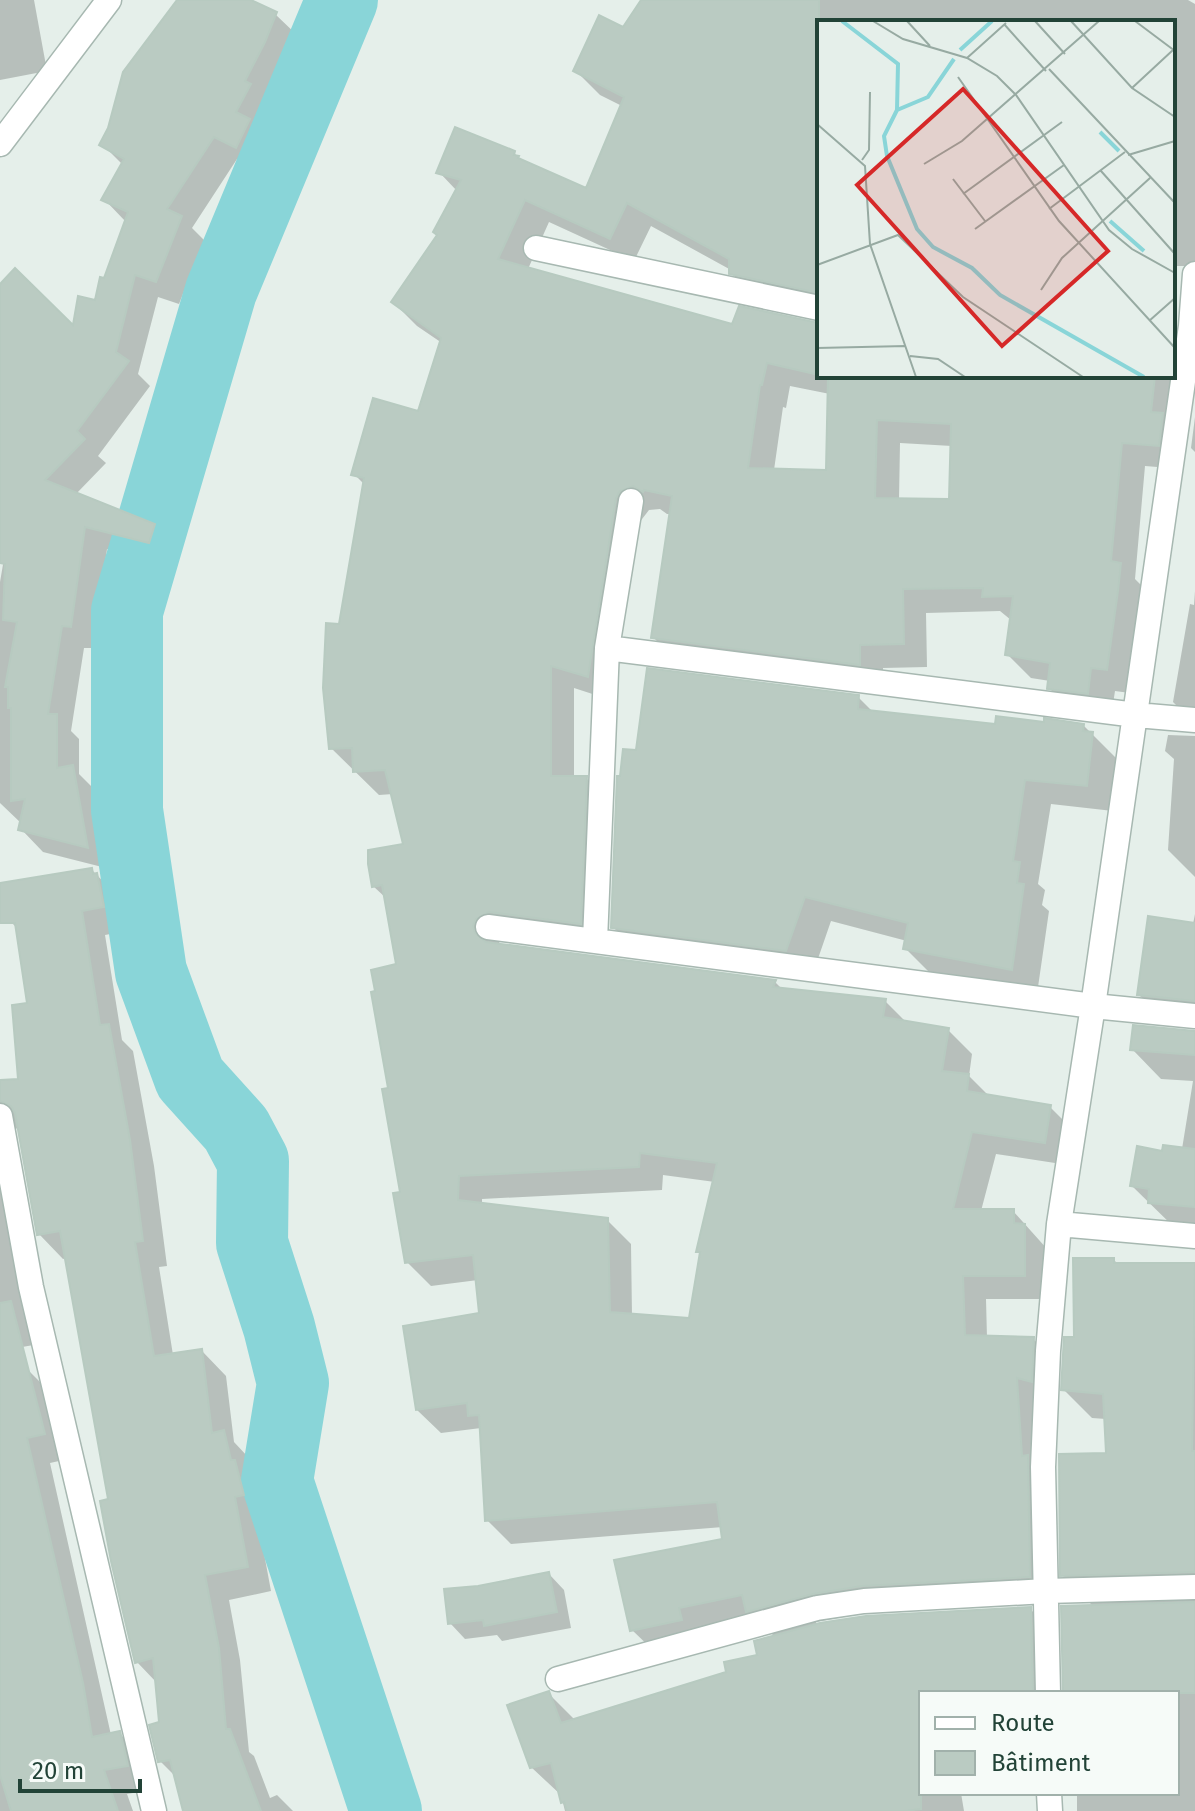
<svg xmlns="http://www.w3.org/2000/svg" width="1195" height="1811" viewBox="0 0 1195 1811" font-family="'Fira Sans',sans-serif">
<style>
.shadow{fill:#0003;fill-rule:evenodd}
.lines{fill:none;stroke-linecap:round;stroke-linejoin:round}
.river{stroke:#89d5d8;stroke-width:72}
.building{fill:#bacbc2;stroke:#b7cac0;stroke-width:2;fill-rule:evenodd}
.minor-casing{stroke:#a7b8b1;stroke-width:27}
.minor{stroke:#fff;stroke-width:24}
.inset-river{fill:none;stroke:#89d5d8;stroke-width:4}
.inset-road{fill:none;stroke:#97aaa2;stroke-width:2}
.view{fill:#d62828;fill-opacity:0.15;stroke:#d62828;stroke-width:4}
.inset-edge{fill:none;stroke:#224337;stroke-width:4}
</style>
<rect width="100%" height="100%" fill="#e5efea"/>
<path class="shadow" d="M0,0H34L47,71L0,80Z
M183,0H247L275,14L298,36L288,65L267,103L273,109L260,132L272,144L259,170L237,159L192,228L204,240L179,304L158,297L138,374L150,386L98,456L106,463L75,495L153,526L176,549L171,564L107,549L93,648H84L71,731L79,739V774L95,790L110,869L43,852L21,829L22,824L0,803V582L16,489L0,440V287L74,329L97,303L126,222L104,199L123,165L102,144Z
M643,0H1188L1195,4V266H1173V22H819V310L755,297L731,273V270L651,226L634,261L549,222L528,269L733,327L819,324V376H1171L1192,397L1182,469L1145,466L1135,579L1144,588L1130,693L1115,691L1111,717L1073,712L1049,688L1050,681L1031,678L1007,654L1011,620L1000,611L926,613L927,667L883,668V688L677,662L654,638L671,514H667L660,509L649,510L639,523L611,700L574,688V778H586L610,802L604,947L514,935L500,941L498,945L775,982L783,990L885,1001L907,1023L948,1030L972,1054L969,1076L990,1097L1050,1107L1074,1131L1068,1165L996,1154L981,1211H1013L1048,1250V1299H986L987,1338L1033,1339L1057,1362L1053,1600L887,1609L816,1622L817,1625L1030,1609L1059,1637L1060,1693H921V1793H961L964,1811H565L561,1795L531,1767L548,1693L576,1721L729,1673L760,1657L775,1637L757,1620L656,1653L632,1630L724,1541L723,1527L511,1544L487,1520L481,1428L441,1433L417,1410L482,1315L478,1280L431,1286L407,1262L402,1194L378,992L399,965L386,898L373,886L368,852L405,845L393,794L379,795L331,748L341,626L365,485L354,474L420,413L442,343L417,326L393,302L440,236L457,191L439,172L514,153L525,164L587,191L622,106L600,95L576,71L624,30ZM790,386L830,394L828,472L774,470L783,407L786,408ZM900,443L952,446L951,501L899,500ZM663,1175L715,1182L698,1251L702,1255L691,1320L632,1316L631,1244L607,1220L482,1205V1199L662,1190Z
M1195,417V452L1191,448Z
M1195,591V724L1173,702L1190,604L1194,605Z
M858,697L874,713L997,726L1083,725L1118,760L1113,811L1051,804L1038,884L1045,890L1042,905L1049,911L1037,994L931,974L905,948L907,941L831,921L812,976L638,953L613,927L622,777L637,752Z
M1168,735L1195,736V877L1168,850L1174,759L1165,751Z
M92,870L121,900L127,931L105,935L122,1040L133,1051L154,1166L167,1266L159,1267L173,1355L202,1351L226,1376L234,1442L248,1457L268,1520L258,1521L271,1591L229,1600L240,1660L249,1752L254,1756L270,1798L277,1795L293,1811H185L177,1778L160,1761L161,1724L157,1683L137,1662L67,1258L63,1259L39,1234L19,1127L14,1130L39,1344L0,1351V1097L22,1093L30,1005L18,929L12,923Z
M1195,914V1026L1169,1024L1139,995L1193,924Z
M1195,1033V1233L1179,1232L1132,1186L1163,1153L1182,1149L1193,1081L1161,1079L1132,1049Z
M1114,1260L1119,1265H1195V1811H1077V1793H1177V1693H1065L1094,1607L1062,1575L1108,1455L1106,1419L1092,1418L1063,1389L1076,1339Z
M27,1369L52,1394L68,1459L50,1463L111,1735L119,1733L144,1758L151,1790L127,1794L133,1811H0V1376Z
M549,1574L564,1590L571,1628L502,1641L497,1635L465,1639L450,1623L478,1588Z"/>
<g class="lines">
<path class="river" d="M342,0L221,291L127,611V810L151,972L190,1078L236,1129L253,1161L252,1243L279,1327L293,1383L277,1481L386,1811"/>
</g>
<path class="building" d="M177,0H251L277,12L265,42L245,81L251,84L236,112L250,119L236,148L214,137L167,209L182,216L156,282L135,275L116,352L129,361L77,431L85,439L45,480L155,524L149,543L85,527L71,627L62,626L48,714H57V768L73,765L88,848L18,830L25,799L11,801V708H8V687H5L17,622L3,620L5,564L0,563V284L15,268L73,325L78,296L95,300L100,277L104,278L128,212L101,200L124,159L99,145L108,128L123,72Z
M641,0H819V293L729,274V259L627,203L610,239L525,200L498,259L732,324L739,306L819,323V375L767,363L762,385H760L748,468L826,470L828,376H1155L1151,412L1163,413L1159,446L1122,443L1111,561L1121,563L1118,591L1107,670L1091,668L1088,694L1047,689L1050,663L1005,655L1013,596L982,597L983,588L903,589L904,644L860,645V665L651,638L672,496L644,490L643,492L633,486L620,491L616,498L588,677L551,666V776H587L581,924L489,912L476,919L473,926L475,933L486,942L776,980L773,987L886,999L883,1017L949,1028L942,1071L969,1074L967,1091L1051,1105L1045,1143L972,1132L953,1209H1014V1223L1025,1224V1276H963L965,1335L1034,1337L1032,1382L1017,1378L1022,1456L1028,1455L1030,1577L862,1586L813,1594L746,1612L742,1595L679,1608L682,1620L630,1631L614,1560L722,1539L717,1502L485,1521L479,1415L468,1416L467,1403L416,1410L403,1326L479,1313L473,1255L405,1263L393,1193L400,1192L382,1089L388,1088L371,992L375,991L371,970L396,964L382,885L372,887L368,864V850L403,844L385,770L353,772L352,748L329,749L323,688L326,623L339,624L364,478L351,475L373,398L418,411L441,338L391,302L437,235L433,232L461,180L436,173L455,127L515,151L514,155L519,156L518,158L586,188L624,97L573,71L599,15L623,27ZM877,420L951,424L949,499L875,498ZM640,1153L717,1163L696,1252H700L689,1318L610,1312L608,1218L458,1200L459,1176L639,1167Z
M647,668L859,695L858,709L995,724L996,716L1044,722V718L1084,724L1083,731L1093,732L1087,786L1025,780L1013,861L1020,862L1017,883L1024,884L1012,970L903,949L908,923L805,897L786,951L611,928L617,776H620L623,749L636,750Z
M92,868L93,874L97,873L104,907L82,911L100,1025L109,1024L130,1140L143,1241L135,1242L154,1356L202,1349L212,1433L224,1430L231,1460H235L244,1495L235,1497L248,1567L205,1575L219,1648L226,1729H230L261,1811H183L170,1760L158,1762L149,1725L159,1722L153,1658L135,1663L111,1561L100,1501L108,1499L60,1231L37,1235L15,1113L11,1106L0,1101V1080L18,1079L12,1005L27,1003L15,923H0V883Z
M1148,916L1195,923V1001L1137,995Z
M1133,1025L1195,1031V1055L1130,1050Z
M1163,1145L1195,1149V1207L1148,1203L1149,1189L1130,1186L1137,1146L1162,1151Z
M1073,1258H1114V1263H1195L1192,1451H1195V1572L1060,1576L1059,1454L1106,1453L1103,1394L1061,1390L1064,1337H1074Z
M11,1301L45,1434L27,1438L83,1683L92,1737L120,1731L128,1766L104,1770L118,1811H11L0,1775V1303Z
M549,1572L557,1612L484,1626L483,1620L448,1624L444,1589L478,1586Z
M1195,1602V1693H1063L1061,1606Z
M1031,1607L1033,1693H921V1809L905,1811H567L564,1802L561,1803L551,1763L530,1768L507,1705L549,1691L561,1723L726,1672L724,1662L757,1655L754,1641L820,1623L866,1616Z"/>
<g class="lines">
<defs>
<path id="minor" d="M0,144L109,0
M536,248L819,308
M607,648L1136,715L1195,720
M488,927L1093,1006L1195,1016
M595,941L607,648L631,501
M0,1116L31,1287L154,1811
M1059,1224L1195,1236
M558,1679L817,1608L864,1601L1046,1591L1195,1587
M1048,1693L1043,1467L1048,1351L1059,1224L1093,1006L1191,326L1195,274
M1049,1793L1050,1811"/>
</defs>
<use href="#minor" class="minor-casing"/>
<use href="#minor" class="minor"/>
</g>
<g transform="translate(817 20)">
<rect width="358" height="358" fill="#e5efea"/>
<path class="inset-river" d="M25,1L81,44L80,90L111,77L137,39M143,30L175,1M80,90L67,116L70,136L100,209L116,227L155,248L183,275L327,357M283,112L302,131M293,201L327,231"/>
<path class="inset-road" d="M56,1L86,19L150,38L180,56L199,75L292,210L315,229L358,253M90,1L113,26M218,1L248,34M254,1L315,68L358,97M318,1L358,31M187,4L229,51M150,38L189,3M232,49L358,183M141,57L242,201L358,328M315,68L356,30M0,104L48,146L53,224L99,357M311,135L358,121M45,140L52,130L53,72M107,144L145,121L282,1M284,151L358,234M136,159L168,201M146,174L245,102M232,189L308,132M158,209L247,145M0,245L81,215L146,277L266,357M224,270L245,238L333,158M332,301L358,278M0,328L89,326M93,336L121,339L148,357"/>
<path class="view" d="M146,69L291,231L185,326L40,165Z"/>
<rect width="358" height="358" class="inset-edge"/>
</g>
<rect x="919" y="1691" width="260" height="104" fill="#f6fbf8" stroke="#a1b1ab" stroke-width="2"/>
<rect x="935" y="1717" width="40" height="12" fill="#ffffff" stroke="#a1b1ab" stroke-width="2"/>
<text x="991" y="1731" font-size="24" fill="#224337">Route</text>
<rect x="935" y="1751" width="40" height="24" fill="#bacbc2" stroke="#a1b1ab" stroke-width="2"/>
<text x="991" y="1771" font-size="24" fill="#224337">Bâtiment</text>
<path d="M20 1779v12h120v-12" fill="none" stroke="#224337" stroke-width="4"/>
<text x="32" y="1779" font-size="24" fill="#224337" stroke="#f6fbf8" stroke-width="6" paint-order="stroke">20 m</text>
</svg>
